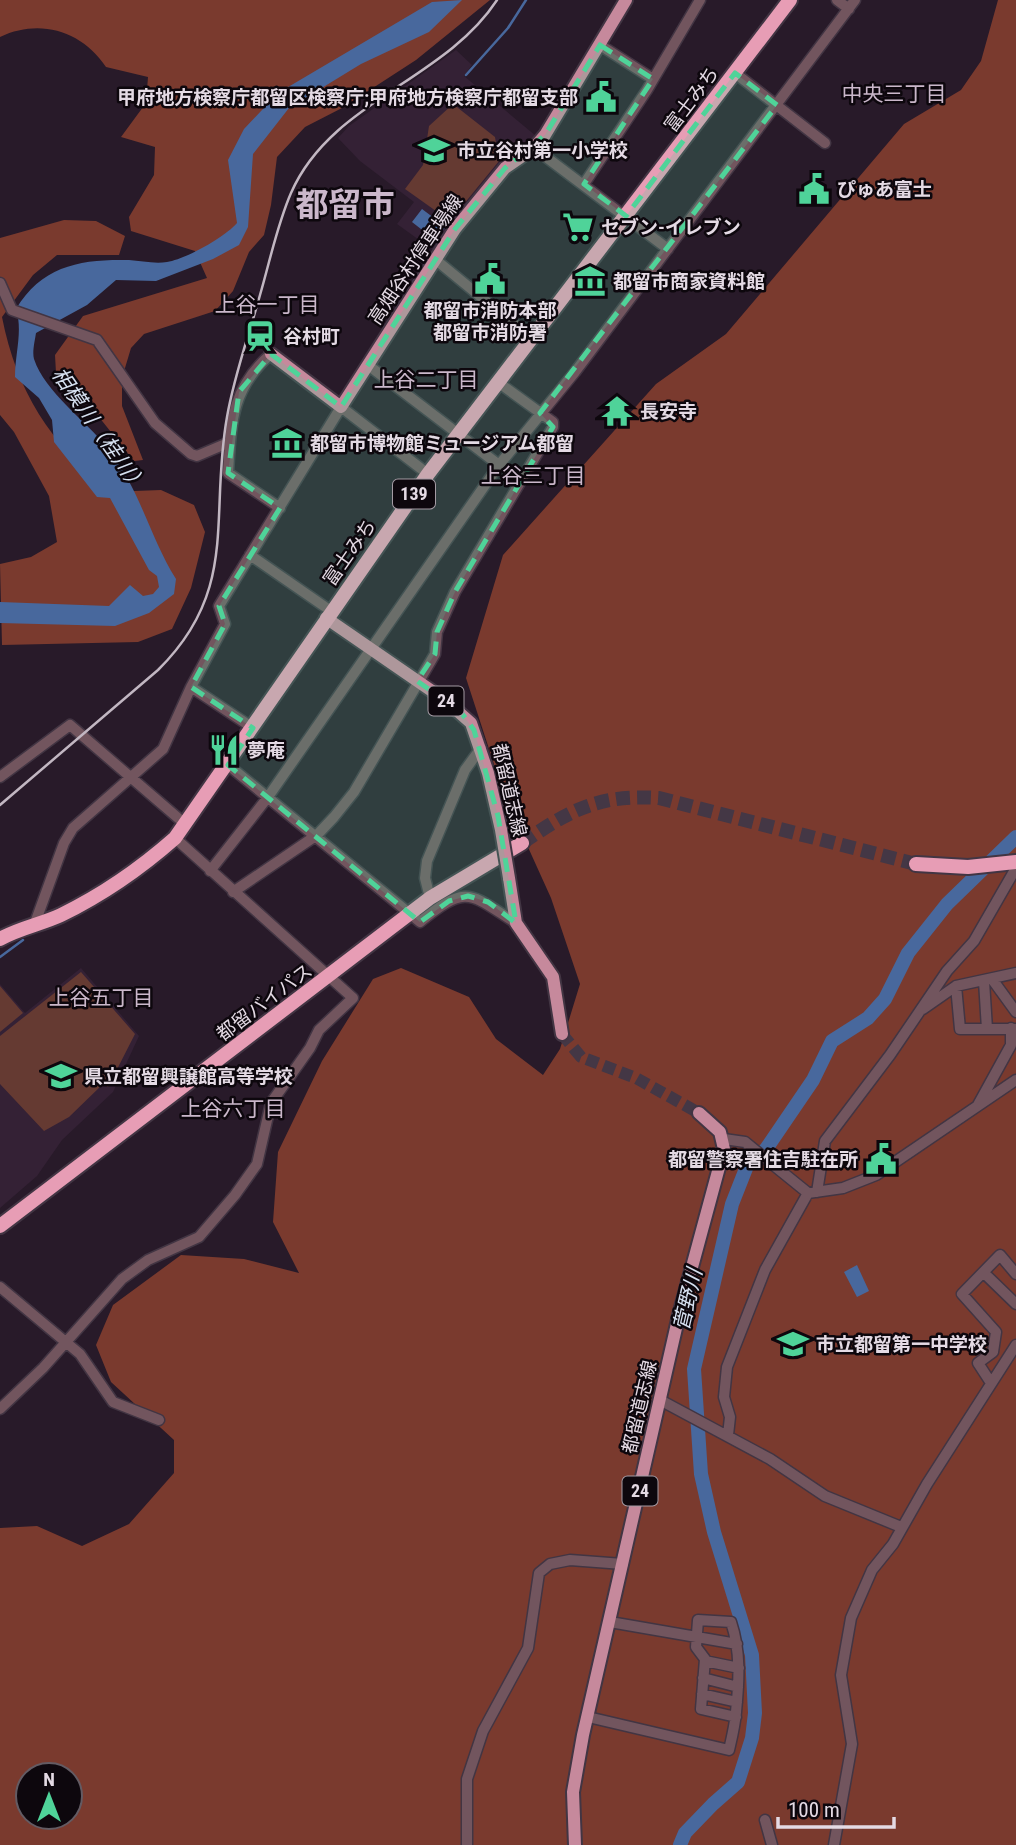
<svg xmlns="http://www.w3.org/2000/svg" width="1016" height="1845" viewBox="0 0 1016 1845" font-family="'Roboto Condensed','Noto Sans JP',sans-serif">
<style>
.built{fill:#342135}
.green{fill:#653a32}
.forest{fill:#7a3a2e;fill-rule:evenodd}
.water{fill:#48689d}
.lines{fill:none;stroke-linecap:round;stroke-linejoin:round}
.stream{stroke:#48689d;stroke-width:2.5}
.river{stroke:#48689d;stroke-width:14}
.major-tunnel{stroke:#443745;stroke-width:12;stroke-dasharray:12 6;stroke-linecap:butt}
.highway-tunnel{stroke:#443745;stroke-width:14;stroke-dasharray:14 7;stroke-linecap:butt}
.minor-casing{stroke:#423543;stroke-width:13}
.major-casing{stroke:#423543;stroke-width:16}
.highway-casing{stroke:#423543;stroke-width:18}
.minor{stroke:#72555e;stroke-width:10}
.major{stroke:#c6899c;stroke-width:12}
.highway{stroke:#e79db5;stroke-width:14}
.rail{stroke:#c2b7c2;stroke-width:2.5}
.major-bridge-casing{stroke:#423543;stroke-width:16;stroke-linecap:butt}
.major-bridge{stroke:#c6899c;stroke-width:12}
.marked{fill:#4fd399;fill-opacity:0.2;stroke:#4fd399;stroke-width:5;stroke-dasharray:14 9;stroke-linejoin:round}
.labels{text-anchor:middle;stroke-width:5;stroke-linejoin:round;paint-order:stroke}
.shield{fill:#0d070d;stroke:#a49ba4;stroke-width:2}
.shield-label{font-size:18px;font-weight:bold;fill:#e4dae4}
.poi-label{font-size:19px;font-weight:bold;fill:#e4dae4;stroke:#0d070d;text-anchor:start}
.street-label{font-size:19px;fill:#e4dae4;stroke:#0d070d}
.neighbourhood-label{font-size:21px;fill:#cab7ca;stroke:#0d070d}
.water-label{font-size:21px;font-style:italic;fill:#d6e0f0;stroke:#0d070d}
.town-label{font-size:33px;font-weight:bold;fill:#cab7ca;stroke:#0d070d}
</style>
<rect width="100%" height="100%" fill="#281a29"/>
<path class="built" d="M456,50L472,65L464,76L536,136L501,163L433,250L397,224L414,202L360,161L338,138L349,126Z
M81,968L139,1036L113,1092L62,1140L37,1176L0,1208V984L25,1013Z"/>
<path class="green" d="M453,104L495,137L499,161L450,221L405,189L423,165L429,126Z
M81,972L135,1034L108,1087L103,1084L69,1117L44,1131L0,1084V1036Z
M0,986L23,1013L0,1032Z"/>
<path class="forest" d="M0,0H490L416,60L342,108L305,127L277,157L271,205L264,235L249,252L233,291L215,311L144,334L131,348L122,378V406L143,460L134,461L91,407L56,373L55,355L83,316L207,278L195,251L131,231L129,217L154,175L155,147L121,137L146,103L148,77L106,67C82,31 40,18 0,37Z
M998,0H1016V1845H0V1528L37,1526L82,1546L129,1524L174,1473V1440L111,1382L96,1345L113,1305L181,1255L244,1259L299,1273L273,1222L278,1152L322,1061L373,979L401,968L469,997L496,1039L543,1075L560,1049L580,984L551,898L503,792L466,678L503,555L656,384L726,334L904,124L961,90L981,61ZM28,1775H70V1817H28Z
M64,220L96,221L125,236L119,255H57L33,275L2,317C17,393 50,441 108,492L161,490L194,505L205,532L191,588L172,629L138,642L2,645L0,564L31,557L57,542L49,496L14,432L0,415V238Z"/>
<path class="water" d="M462,0L429,32L361,64L289,108L253,154L248,227L239,245L213,259L156,281L116,280L87,305L36,333C35,340 32,352 34,359C45,392 86,421 106,446C140,488 149,536 176,579L174,594L149,613L115,626L0,623V602L109,606L130,585L143,596L153,594L159,587L157,576L149,570L110,498L97,497L54,442L52,420L39,398L15,377C15,353 23,331 16,309C42,265 82,259 129,260C141,261 155,264 167,262C186,259 225,237 237,223L228,160L244,129L278,93L432,2Z
M422,209L446,227L435,240L412,222Z
M857,1265L869,1291L857,1297L844,1272Z"/>
<g class="lines">
<path class="stream" d="M466,75L508,28L526,0
M412,284L418,275
M383,330L407,292
M0,957L23,940"/>
<path class="river" d="M680,1845L685,1833L713,1804L738,1782L752,1738L755,1713L752,1655L714,1532L701,1474L694,1369L732,1204L747,1166L766,1149L813,1080L832,1041L868,1018L885,999L908,953L947,904L1016,837"/>
<path class="major-tunnel" d="M562,1034L581,1057L636,1078L699,1113"/>
<path class="highway-tunnel" d="M522,843C570,810 599,794 659,798L916,864"/>
<defs>
<path id="minor" d="M837,0L849,9
M600,45L653,79
M735,73L825,143
M534,148L668,249
M584,184L647,90L700,0
M436,260L532,339
M0,283L12,310L97,340L155,423L191,454L197,456L230,442
M271,354C231,388 231,424 228,473L280,508
M368,365L499,465
M250,555L331,611
M191,687L253,728
M228,765L420,922C468,883 470,894 516,923
M0,777L70,725L185,824
M210,871L268,797L499,465L575,372L855,0
M233,892L317,835L334,817L354,792L435,654L437,632L455,592L553,427V422L499,383
M430,898L425,878L427,861L465,770L481,748
M35,923L64,843L73,828L163,749L191,687L225,624L219,606L341,407L428,474
M992,979L1016,1012
M984,981L987,1029
M956,986L960,1029H1016
M923,1009L956,986L1016,973
M978,1105L1011,1045V1028
M724,1139L745,1142L808,1193L843,1188L876,1175L1016,1080
M817,1192L825,1141L890,1055L947,971L974,941L1016,868
M984,1273L1016,1304
M0,1287L80,1354L113,1402L159,1420
M991,1383L978,1363L993,1352L996,1332L962,1294L1000,1255L1016,1274
M660,1400L770,1459L825,1496L901,1527
M0,1409L43,1368L122,1279L148,1260L199,1237L235,1195L257,1164L271,1103L310,1048L319,1030L353,998L175,838
M728,1435L730,1417L724,1397L727,1367L765,1270L808,1193
M610,1622L737,1644
M705,1661L739,1668
M703,1678L738,1687
M702,1694L737,1702
M588,1717L729,1750C732,1737 735,1725 736,1712C739,1681 741,1652 731,1622L698,1620L696,1647L705,1659L701,1709L736,1717
M765,1820L772,1845
M467,1845V1779L483,1731L528,1648L539,1573L550,1564L570,1560L623,1564
M834,1845L852,1744L841,1675L851,1618L872,1570L893,1544L927,1484L1016,1345"/>
<path id="major" d="M271,354L341,407L455,229L505,168L534,148L545,135L626,0
M326,618L445,700L471,723L488,773L501,830
M509,878L516,923L553,977L562,1034
M575,1845L573,1792L583,1735L679,1315L724,1149L720,1132L699,1113"/>
<path id="highway" d="M916,864L968,867L1016,862
M0,939C19,928 42,924 61,915C102,895 141,868 175,838L428,474L790,0
M0,1226L430,898L522,843"/>
</defs>
<use href="#minor" class="minor-casing"/>
<use href="#major" class="major-casing"/>
<use href="#highway" class="highway-casing"/>
<use href="#minor" class="minor"/>
<use href="#major" class="major"/>
<use href="#highway" class="highway"/>
<path class="rail" d="M0,805L158,670C240,589 209,517 227,417C234,376 249,335 260,295C270,261 277,225 291,193C331,101 444,81 497,0"/>
<defs>
<path id="major-bridge" d="M501,830L509,878"/>
</defs>
<use href="#major-bridge" class="major-bridge-casing"/>
<use href="#major-bridge" class="major-bridge"/>
</g>
<path class="marked" d="M600,45L653,79L584,184L626,216L735,73L777,105L540,413L553,427L455,592L437,632L435,654L417,681L460,711L474,730L498,816L516,923L488,902L468,896L449,901L420,922L228,765L253,728L191,687L225,624L219,606L280,508L228,473L239,392L271,354L341,407L455,229L505,168L545,135Z"/>
<defs>
<symbol id="civic-bare" viewBox="-9 -9 18 18"><path d="M-.6-6.5H3V-4.5H.6V-3L4-1V1h2V6H-6V1h2V-1L-.6-3ZM-1.2 2.5V6h2.4V2.5Z" fill="#4fd399" stroke="#0d070d" stroke-width="2.5" paint-order="stroke"/></symbol>
<symbol id="school-bare" viewBox="-9 -9 18 18"><path d="M0-5L7-2L0 1L-7-2ZM-4 1L0 2.5L4 1V4Q0 6-4 4Z" fill="#4fd399" stroke="#0d070d" stroke-width="2.5" paint-order="stroke"/></symbol>
<symbol id="supermarket-bare" viewBox="-9 -9 18 18"><path d="M-6-5.5h2.5l.6 2H6L4.5 2H-2.5L-4.4-4H-6ZM-1.5 3.2a1.3 1.3 0 1 0 .1 0ZM3 3.2a1.3 1.3 0 1 0 .1 0Z" fill="#4fd399" stroke="#0d070d" stroke-width="2.5" paint-order="stroke"/></symbol>
<symbol id="museum-bare" viewBox="-9 -9 18 18"><path d="M0-6L6-3V-2H-6V-3ZM-5-1h2V3h-2ZM-1-1h2V3h-2ZM3-1h2V3H3ZM-6 4H6V6H-6Z" fill="#4fd399" stroke="#0d070d" stroke-width="2.5" paint-order="stroke"/></symbol>
<symbol id="station-bare" viewBox="-9 -9 18 18"><path d="M-3-6H3Q5-6 5-4V2Q5 4 3 4L4.5 6H3L1.5 4h-3L-3 6H-4.5L-3 4Q-5 4-5 2V-4Q-5-6-3-6ZM-3.5-4v3h7v-3ZM-3.5 1v1.5H-2V1ZM2 1v1.5H3.5V1Z" fill="#4fd399" stroke="#0d070d" stroke-width="2.5" paint-order="stroke"/></symbol>
<symbol id="temple-bare" viewBox="-9 -9 18 18"><path d="M0-6L5-2H3V0L6.5 2.5H4V6H1.5V3h-3V6H-4V2.5H-6.5L-3 0V-2H-5Z" fill="#4fd399" stroke="#0d070d" stroke-width="2.5" paint-order="stroke"/></symbol>
<symbol id="restaurant-bare" viewBox="-9 -9 18 18"><path d="M-5-6h1v4h1v-4h1v4h1v-4h1v5L-1.5 .5V6h-2V.5L-5-1ZM5-6V6H3V1.5H1.5Q1.5-4 5-6Z" fill="#4fd399" stroke="#0d070d" stroke-width="2.5" paint-order="stroke"/></symbol>
</defs>
<g fill-rule="evenodd">
<use href="#civic-bare" x="579" y="75" width="44" height="44"/>
<use href="#school-bare" x="412" y="128" width="44" height="44"/>
<use href="#civic-bare" x="792" y="167" width="44" height="44"/>
<use href="#supermarket-bare" x="556" y="205" width="44" height="44"/>
<use href="#civic-bare" x="468" y="257" width="44" height="44"/>
<use href="#museum-bare" x="568" y="259" width="44" height="44"/>
<use href="#station-bare" x="238" y="314" width="44" height="44"/>
<use href="#temple-bare" x="595" y="389" width="44" height="44"/>
<use href="#museum-bare" x="265" y="421" width="44" height="44"/>
<use href="#restaurant-bare" x="202" y="728" width="44" height="44"/>
<use href="#school-bare" x="39" y="1054" width="44" height="44"/>
<use href="#civic-bare" x="859" y="1137" width="44" height="44"/>
<use href="#school-bare" x="771" y="1322" width="44" height="44"/>
</g>
<g class="labels">
<g class="shield">
<rect x="393" y="479.5" width="42" height="29" rx="5"/>
<rect x="428.5" y="686.5" width="35" height="29" rx="5"/>
<rect x="622.5" y="1476.5" width="35" height="29" rx="5"/>
</g>
<g class="shield-label">
<text x="414" y="500">139</text>
<text x="446" y="707">24</text>
<text x="640" y="1497">24</text>
</g>
<g class="poi-label">
<text x="578" y="104" text-anchor="end">甲府地方検察庁都留区検察庁;甲府地方検察庁都留支部</text>
<text x="457" y="157">市立谷村第一小学校</text>
<text x="837" y="196">ぴゅあ富士</text>
<text x="601" y="234">セブン-イレブン</text>
<text x="613" y="288">都留市商家資料館</text>
<text x="490" y="317" text-anchor="middle">都留市消防本部<tspan x="490" dy="22">都留市消防署</tspan></text>
<text x="283" y="343">谷村町</text>
<text x="640" y="418">長安寺</text>
<text x="310" y="450">都留市博物館ミュージアム都留</text>
<text x="247" y="757">夢庵</text>
<text x="84" y="1083">県立都留興譲館高等学校</text>
<text x="858" y="1166" text-anchor="end">都留警察署住吉駐在所</text>
<text x="816" y="1351">市立都留第一中学校</text>
</g>
<g class="street-label">
<text transform="translate(691 99) rotate(-53)" y="7">富士みち</text>
<text transform="translate(415 259) rotate(-56)" y="7">高畑谷村停車場線</text>
<text transform="translate(349 552) rotate(-55)" y="7">富士みち</text>
<text transform="translate(510 790) rotate(77)" y="7">都留道志線</text>
<text transform="translate(264 1002) rotate(-37)" y="7">都留バイパス</text>
<text transform="translate(639 1407) rotate(-77)" y="7">都留道志線</text>
</g>
<g class="neighbourhood-label">
<text x="894" y="101">中央三丁目</text>
<text x="267" y="312">上谷一丁目</text>
<text x="426" y="387">上谷二丁目</text>
<text x="533" y="483">上谷三丁目</text>
<text x="101" y="1005">上谷五丁目</text>
<text x="233" y="1116">上谷六丁目</text>
</g>
<g class="water-label">
<text transform="translate(99 430) rotate(55)" y="7">相模川（桂川）</text>
<text transform="translate(688 1300) rotate(-77)" y="7">菅野川</text>
</g>
<g class="town-label">
<text x="345" y="216">都留市</text>
</g>
</g>
<g transform="translate(49 1796)"><circle r="33" fill="#0d070d" stroke="#635b63" stroke-width="2"/>
<path d="M0-5L12 26L0 18L-12 26Z" fill="#4fd399"/>
<text y="-10" font-size="19" font-weight="bold" text-anchor="middle" fill="#e4dae4">N</text>
</g>
<path d="M778 1817v10h116v-10" fill="none" stroke="#e4dae4" stroke-width="3.5"/>
<text x="788" y="1817" font-size="21" fill="#e4dae4" stroke="#0d070d" stroke-width="5" paint-order="stroke">100 m</text>
</svg>
